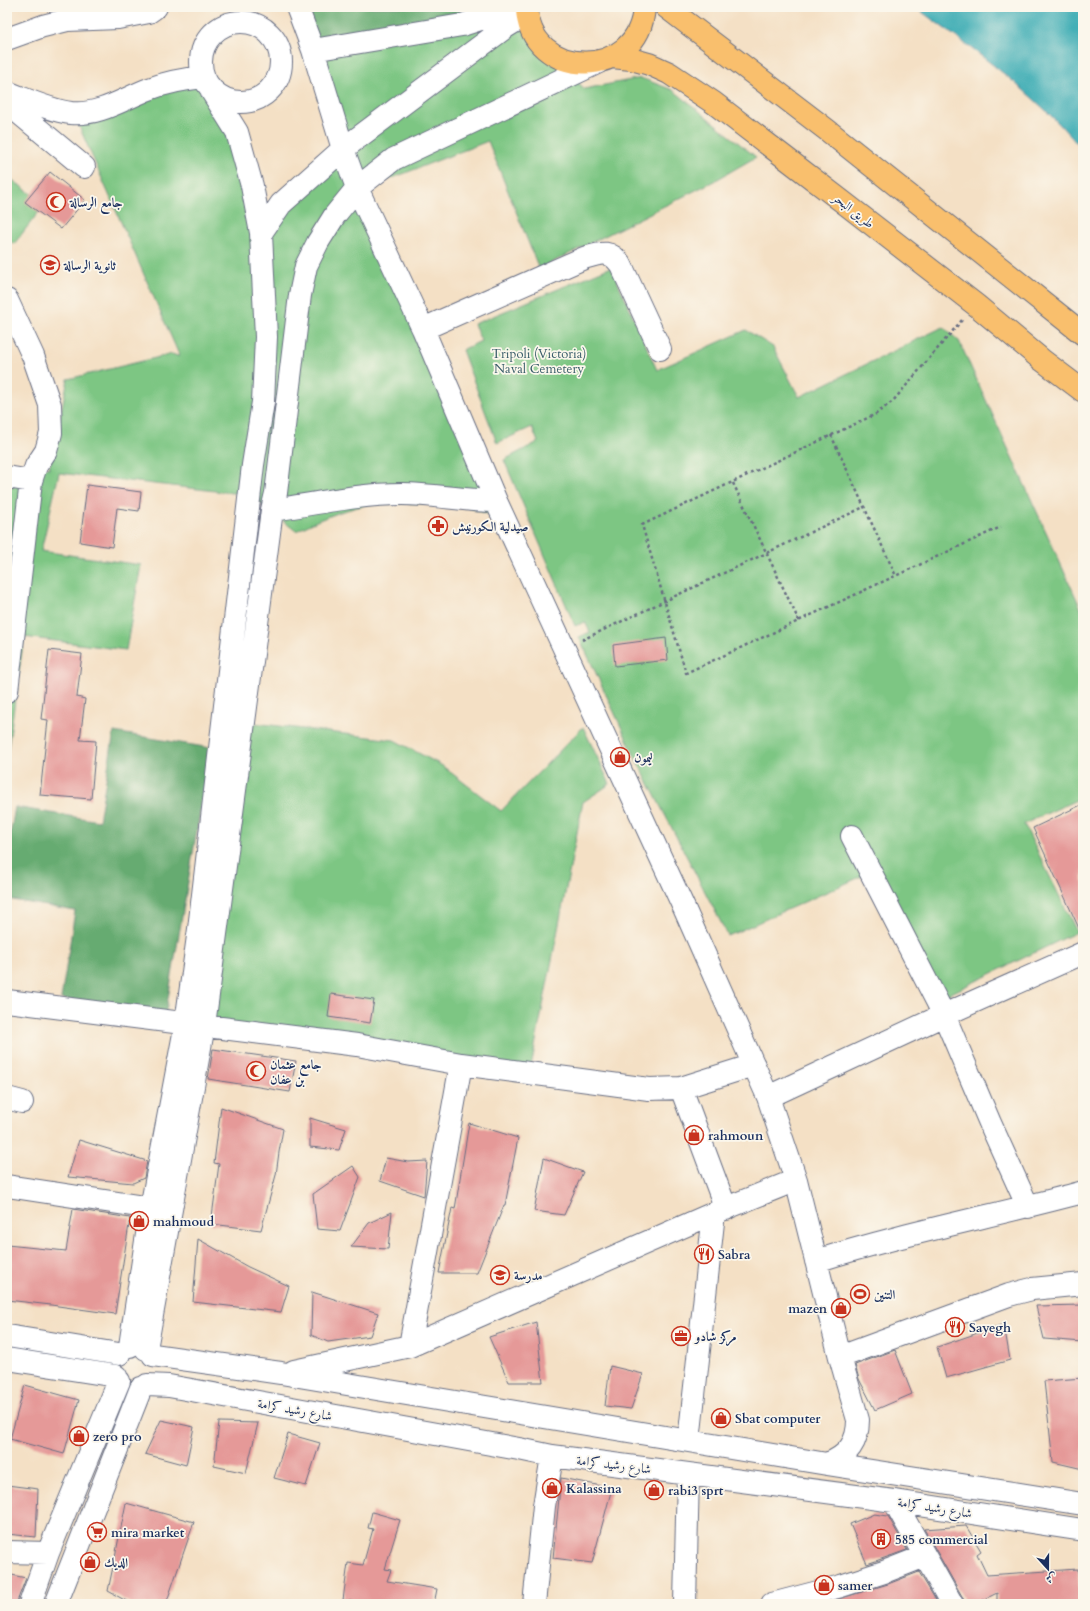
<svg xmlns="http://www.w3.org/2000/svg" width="1090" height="1611" viewBox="0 0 1090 1611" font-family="Cardo,Amiri,serif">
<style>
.green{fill:#7dc683;stroke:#4c7a70}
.forest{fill:#66ab71;stroke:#406d68}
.water{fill:#3aacb4;stroke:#2a6e89}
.building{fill:#e59998}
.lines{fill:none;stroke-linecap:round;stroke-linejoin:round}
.minor-casing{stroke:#676d82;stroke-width:24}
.highway-casing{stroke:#676d82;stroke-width:24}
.path{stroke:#676d82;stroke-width:2.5;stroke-dasharray:3 3;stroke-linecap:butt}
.minor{stroke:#fff;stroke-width:22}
.highway{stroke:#f9bf6d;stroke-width:22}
.labels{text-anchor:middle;stroke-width:3.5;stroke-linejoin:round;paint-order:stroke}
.poi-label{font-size:13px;font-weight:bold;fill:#1b2f5e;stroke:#fbf7ec;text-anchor:start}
.street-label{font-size:13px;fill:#1b2f5e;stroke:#fbf7ec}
.park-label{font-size:13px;fill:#385c69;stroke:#fbf7ec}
</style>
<rect width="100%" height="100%" fill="#fbf7ec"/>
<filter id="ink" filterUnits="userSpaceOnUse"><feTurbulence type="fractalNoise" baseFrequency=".025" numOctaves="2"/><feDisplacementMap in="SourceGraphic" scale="8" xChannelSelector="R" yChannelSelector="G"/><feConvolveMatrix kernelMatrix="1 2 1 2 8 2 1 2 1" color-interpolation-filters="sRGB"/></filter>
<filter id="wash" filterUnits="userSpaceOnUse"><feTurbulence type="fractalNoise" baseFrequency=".012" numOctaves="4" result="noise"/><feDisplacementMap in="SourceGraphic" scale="16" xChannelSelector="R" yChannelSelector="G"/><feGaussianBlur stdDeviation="0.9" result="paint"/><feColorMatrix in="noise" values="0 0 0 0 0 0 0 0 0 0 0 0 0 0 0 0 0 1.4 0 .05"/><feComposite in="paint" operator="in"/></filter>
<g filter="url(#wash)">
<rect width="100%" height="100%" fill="#f4e0c5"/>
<path class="green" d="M519,16L584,89L641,78L673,90L756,157L716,180L539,269L488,141L364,189L494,516L470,508L445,503L369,504L343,511L319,520L296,531L250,495L59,473L41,551L141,565L126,650L24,637L7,756V465L49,468L68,379L172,354L180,357L75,117L191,74L216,108L260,211L351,144L317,51Z
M7,176L45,204L14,244L7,239Z
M611,267L657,370L746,330L773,347L799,397L943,327L959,341L1083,613V797L1024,824L1077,932L933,1002L867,874L728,936L637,761L579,637L590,632L585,622L575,626L504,460L538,442L532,427L497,443L462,350L481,341L474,324Z
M238,721L394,740L441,765L501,811L583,727L610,784L583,802L529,1077L188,1028Z"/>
<path class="forest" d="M301,7H519L317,51Z
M114,732L211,748L165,1016L61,999L75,911L7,899V852L15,807L99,821Z"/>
<path class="water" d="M915,7H1083V151C1036,93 975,51 915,7Z"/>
<g id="blocks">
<path class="building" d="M50,172L85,200L61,229L25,202Z
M87,485L141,492L139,511L117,508L112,547L80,542Z
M666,638L668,660L615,666L613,645Z
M49,650L82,654L77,697L85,699L80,740L96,741L91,799L40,795L48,720L41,719Z
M1083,804V937L1033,828Z
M331,994L374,1000L370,1023L328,1017Z
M213,1049L296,1061L290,1092L208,1079Z
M221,1107L283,1129L279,1152L276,1175L261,1230L211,1224L219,1164L214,1163Z
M310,1118L346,1129L339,1150L310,1147Z
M469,1123L518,1138L505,1205H504L477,1273H439L452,1208L455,1209Z
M79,1140L147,1161L144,1178L133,1183L68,1177Z
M386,1158L408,1162L427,1161L424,1196L380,1181Z
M544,1158L583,1172L564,1215L534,1211Z
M353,1166L360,1177L340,1231L317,1229L313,1194Z
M73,1209L130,1218L115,1314L51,1305L7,1300V1245L66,1251Z
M392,1212L388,1249L351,1247L369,1223Z
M198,1239L248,1267L289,1286L281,1312L193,1302Z
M312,1292L378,1313L370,1336L328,1342L311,1335Z
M1083,1305V1342L1044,1339L1036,1306Z
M536,1322L543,1382H509L489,1337Z
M1004,1324L1010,1360L946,1378L937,1347Z
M895,1350L912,1394L875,1410L859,1379L855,1365Z
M610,1366L643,1374L631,1409L605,1406Z
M1083,1378V1469L1053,1462L1044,1381Z
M25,1385L79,1400L64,1454L10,1439Z
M161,1420L194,1427L186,1465L145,1454Z
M219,1422L258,1423L246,1473L214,1466Z
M288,1434L320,1443L306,1486L274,1478Z
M561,1478L612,1488L592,1563L553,1558Z
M7,1485L38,1489L36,1537L7,1534Z
M126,1503L194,1522L166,1604H132L108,1591Z
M372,1512L400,1520L385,1569L391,1570L387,1581L437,1589L434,1604H371L343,1600L348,1563L363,1565L373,1529L368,1528Z
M874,1514L888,1516L907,1550L867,1564L850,1524Z
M966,1526L981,1551L977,1554L987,1575L1078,1569L1080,1604H997V1593L975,1604H964L963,1598L924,1529Z
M919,1572L938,1604H822L888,1584Z
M7,1574L26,1578L16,1604H7Z"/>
</g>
</g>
<g filter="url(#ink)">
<use href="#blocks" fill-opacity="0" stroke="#676d82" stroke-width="1"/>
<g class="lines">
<defs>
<path id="minor" d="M297,7L313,50L343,149L357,188L423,329L496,501L684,908L768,1097L796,1180L840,1357L858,1420C858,1442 848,1456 827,1464
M201 62a40 40 0 1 1 80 0a40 40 0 1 1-80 0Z
M7,39L43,26L67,20L118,18L149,12L156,7
M313,50L462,25L499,13L510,7
M7,92C28,100 49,110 71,113C99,116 125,98 149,89C167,82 184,79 203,77
M212,92L237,132L252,186L261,233
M7,103L84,167
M7,300L33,356L50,405L51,433L46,451L36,466L31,481L7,691
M423,329L584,258C601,253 610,249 621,265L660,349
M7,477L31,481
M272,510C315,504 358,494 402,494C433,494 465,501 496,501
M852,836L944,1015L990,1123L1028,1207
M7,1001L357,1045L461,1064L649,1089L681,1088L754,1065
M681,1088L726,1209
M768,1097L944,1015L1083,953
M7,1098L22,1102
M7,1186L151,1208
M816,1261C904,1233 994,1216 1083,1192
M7,1336L119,1354
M130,1346L151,1208L186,1023L199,929L253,465L263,402L266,337L261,233L281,204L343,149L506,27L527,14
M410,1346L461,1064
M146,1349L204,1025L272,510L276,493L300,295L306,266L318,242L335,215L357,188L394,159L599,62
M153,1355L281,1373L827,1464L1083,1504
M840,1357L1009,1295L1032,1289L1083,1284
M7,1359L116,1376
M294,1371L410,1346L714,1213L796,1180
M147,1385L169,1386L519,1449L552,1456L894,1501L1083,1530
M689,1441L714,1213
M894,1501L952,1604
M7,1552L48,1553
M30,1604L48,1553L119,1381
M56,1604L141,1388
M534,1604L544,1506L552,1456
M685,1604L688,1474
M772,1604L841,1586L884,1572L925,1556"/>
<path id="highway" d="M527,7C528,80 640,82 644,7
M666,7L827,130L1083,334
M612,57L631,59L649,64L669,73L714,103L843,202L976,305L1042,360L1083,391"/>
</defs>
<use href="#minor" class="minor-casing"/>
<use href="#highway" class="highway-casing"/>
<path class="path" d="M962,320L893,401L876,414L642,525L686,673L1001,527
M831,435L896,576
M733,483L799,621
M582,640L864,507"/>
<use href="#minor" class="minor"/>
<use href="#highway" class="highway"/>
</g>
</g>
<defs>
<symbol id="mosque-ring" viewBox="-11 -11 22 22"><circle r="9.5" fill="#fbf7ec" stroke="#c8321e" stroke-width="1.5"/><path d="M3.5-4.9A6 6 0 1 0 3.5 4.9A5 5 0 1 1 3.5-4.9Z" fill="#c8321e"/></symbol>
<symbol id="school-ring" viewBox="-11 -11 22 22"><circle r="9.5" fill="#fbf7ec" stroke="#c8321e" stroke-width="1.5"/><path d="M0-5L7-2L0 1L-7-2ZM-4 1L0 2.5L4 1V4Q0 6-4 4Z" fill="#c8321e"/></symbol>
<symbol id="pharmacy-ring" viewBox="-11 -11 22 22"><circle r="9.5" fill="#fbf7ec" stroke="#c8321e" stroke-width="1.5"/><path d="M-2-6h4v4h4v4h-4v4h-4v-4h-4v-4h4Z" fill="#c8321e"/></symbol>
<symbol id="shop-ring" viewBox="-11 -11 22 22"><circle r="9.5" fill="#fbf7ec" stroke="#c8321e" stroke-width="1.5"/><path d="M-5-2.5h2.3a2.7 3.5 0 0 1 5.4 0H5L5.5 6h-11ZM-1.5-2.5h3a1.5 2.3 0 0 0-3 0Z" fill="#c8321e"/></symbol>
<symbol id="restaurant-ring" viewBox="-11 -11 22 22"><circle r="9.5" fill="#fbf7ec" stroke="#c8321e" stroke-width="1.5"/><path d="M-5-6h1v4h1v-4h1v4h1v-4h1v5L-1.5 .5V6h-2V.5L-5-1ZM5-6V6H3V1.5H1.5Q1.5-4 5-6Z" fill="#c8321e"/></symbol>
<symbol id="stadium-ring" viewBox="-11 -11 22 22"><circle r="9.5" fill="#fbf7ec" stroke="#c8321e" stroke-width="1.5"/><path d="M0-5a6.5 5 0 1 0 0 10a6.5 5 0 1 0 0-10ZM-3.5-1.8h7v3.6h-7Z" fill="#c8321e"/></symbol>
<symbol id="office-ring" viewBox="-11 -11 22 22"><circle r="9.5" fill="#fbf7ec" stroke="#c8321e" stroke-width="1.5"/><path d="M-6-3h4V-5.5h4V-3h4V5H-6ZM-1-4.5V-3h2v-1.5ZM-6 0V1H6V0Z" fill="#c8321e"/></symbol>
<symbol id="supermarket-ring" viewBox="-11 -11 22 22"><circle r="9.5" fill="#fbf7ec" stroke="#c8321e" stroke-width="1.5"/><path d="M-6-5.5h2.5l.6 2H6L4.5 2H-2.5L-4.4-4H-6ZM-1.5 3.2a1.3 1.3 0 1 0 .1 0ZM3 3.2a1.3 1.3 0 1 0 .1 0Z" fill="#c8321e"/></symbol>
<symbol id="building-ring" viewBox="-11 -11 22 22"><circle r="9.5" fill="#fbf7ec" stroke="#c8321e" stroke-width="1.5"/><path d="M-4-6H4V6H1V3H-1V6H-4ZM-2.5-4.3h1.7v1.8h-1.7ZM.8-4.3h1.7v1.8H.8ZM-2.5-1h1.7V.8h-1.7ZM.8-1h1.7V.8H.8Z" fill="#c8321e"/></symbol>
</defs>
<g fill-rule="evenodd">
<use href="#mosque-ring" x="45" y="191" width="22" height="22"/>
<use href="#school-ring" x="39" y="254" width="22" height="22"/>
<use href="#pharmacy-ring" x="427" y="515" width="22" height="22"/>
<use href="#shop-ring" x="609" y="746" width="22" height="22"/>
<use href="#mosque-ring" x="245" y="1060" width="22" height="22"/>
<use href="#shop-ring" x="683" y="1124" width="22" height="22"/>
<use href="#shop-ring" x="128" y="1210" width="22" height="22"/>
<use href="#restaurant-ring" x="693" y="1243" width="22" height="22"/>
<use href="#school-ring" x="489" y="1264" width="22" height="22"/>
<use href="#stadium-ring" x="849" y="1283" width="22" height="22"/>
<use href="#shop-ring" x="830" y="1297" width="22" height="22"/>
<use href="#restaurant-ring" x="944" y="1316" width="22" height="22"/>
<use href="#office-ring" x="670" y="1325" width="22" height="22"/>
<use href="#shop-ring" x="710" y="1407" width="22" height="22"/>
<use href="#shop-ring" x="68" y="1425" width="22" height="22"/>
<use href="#shop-ring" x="541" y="1477" width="22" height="22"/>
<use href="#shop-ring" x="643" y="1479" width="22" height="22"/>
<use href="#supermarket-ring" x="86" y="1521" width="22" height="22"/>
<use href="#building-ring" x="870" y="1528" width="22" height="22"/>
<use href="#shop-ring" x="79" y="1551" width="22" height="22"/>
<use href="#shop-ring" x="813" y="1574" width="22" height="22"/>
</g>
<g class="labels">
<g class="poi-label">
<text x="70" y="207">جامع الرسالة</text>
<text x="64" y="270">ثانوية الرسالة</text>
<text x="452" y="531">صيدلية الكورنيش</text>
<text x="634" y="762">ليمون</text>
<text x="270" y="1069">جامع عثمان<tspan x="270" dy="15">بن عفان</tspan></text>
<text x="708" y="1140">rahmoun</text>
<text x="153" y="1226">mahmoud</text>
<text x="718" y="1259">Sabra</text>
<text x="514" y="1280">مدرسة</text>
<text x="874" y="1299">التنين</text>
<text x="827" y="1313" text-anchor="end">mazen</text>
<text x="969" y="1332">Sayegh</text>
<text x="695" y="1341">مركز شادو</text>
<text x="735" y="1423">Sbat computer</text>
<text x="93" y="1441">zero pro</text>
<text x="566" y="1493">Kalassina</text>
<text x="668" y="1495">rabi3 sprt</text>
<text x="111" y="1537">mira market</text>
<text x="895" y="1544">585 commercial</text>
<text x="104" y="1567">الديك</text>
<text x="838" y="1590">samer</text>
</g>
<g class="street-label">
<text transform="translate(854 210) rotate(38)" y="5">طريق البحر</text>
<text transform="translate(295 1409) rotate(10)" y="5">شارع رشيد كرامة</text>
<text transform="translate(614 1464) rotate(7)" y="5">شارع رشيد كرامة</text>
<text transform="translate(935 1507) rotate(9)" y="5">شارع رشيد كرامة</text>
</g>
<g class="park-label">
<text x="539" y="358">Tripoli (Victoria)<tspan x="539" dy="15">Naval Cemetery</tspan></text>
</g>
</g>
<rect width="1090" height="1611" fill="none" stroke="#fbf7ec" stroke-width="24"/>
<g transform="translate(1048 1569) rotate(159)" stroke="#fbf7ec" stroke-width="3" paint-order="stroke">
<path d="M0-3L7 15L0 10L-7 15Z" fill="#1b2f5e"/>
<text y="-6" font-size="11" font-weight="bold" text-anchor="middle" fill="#1b2f5e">ش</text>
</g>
</svg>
